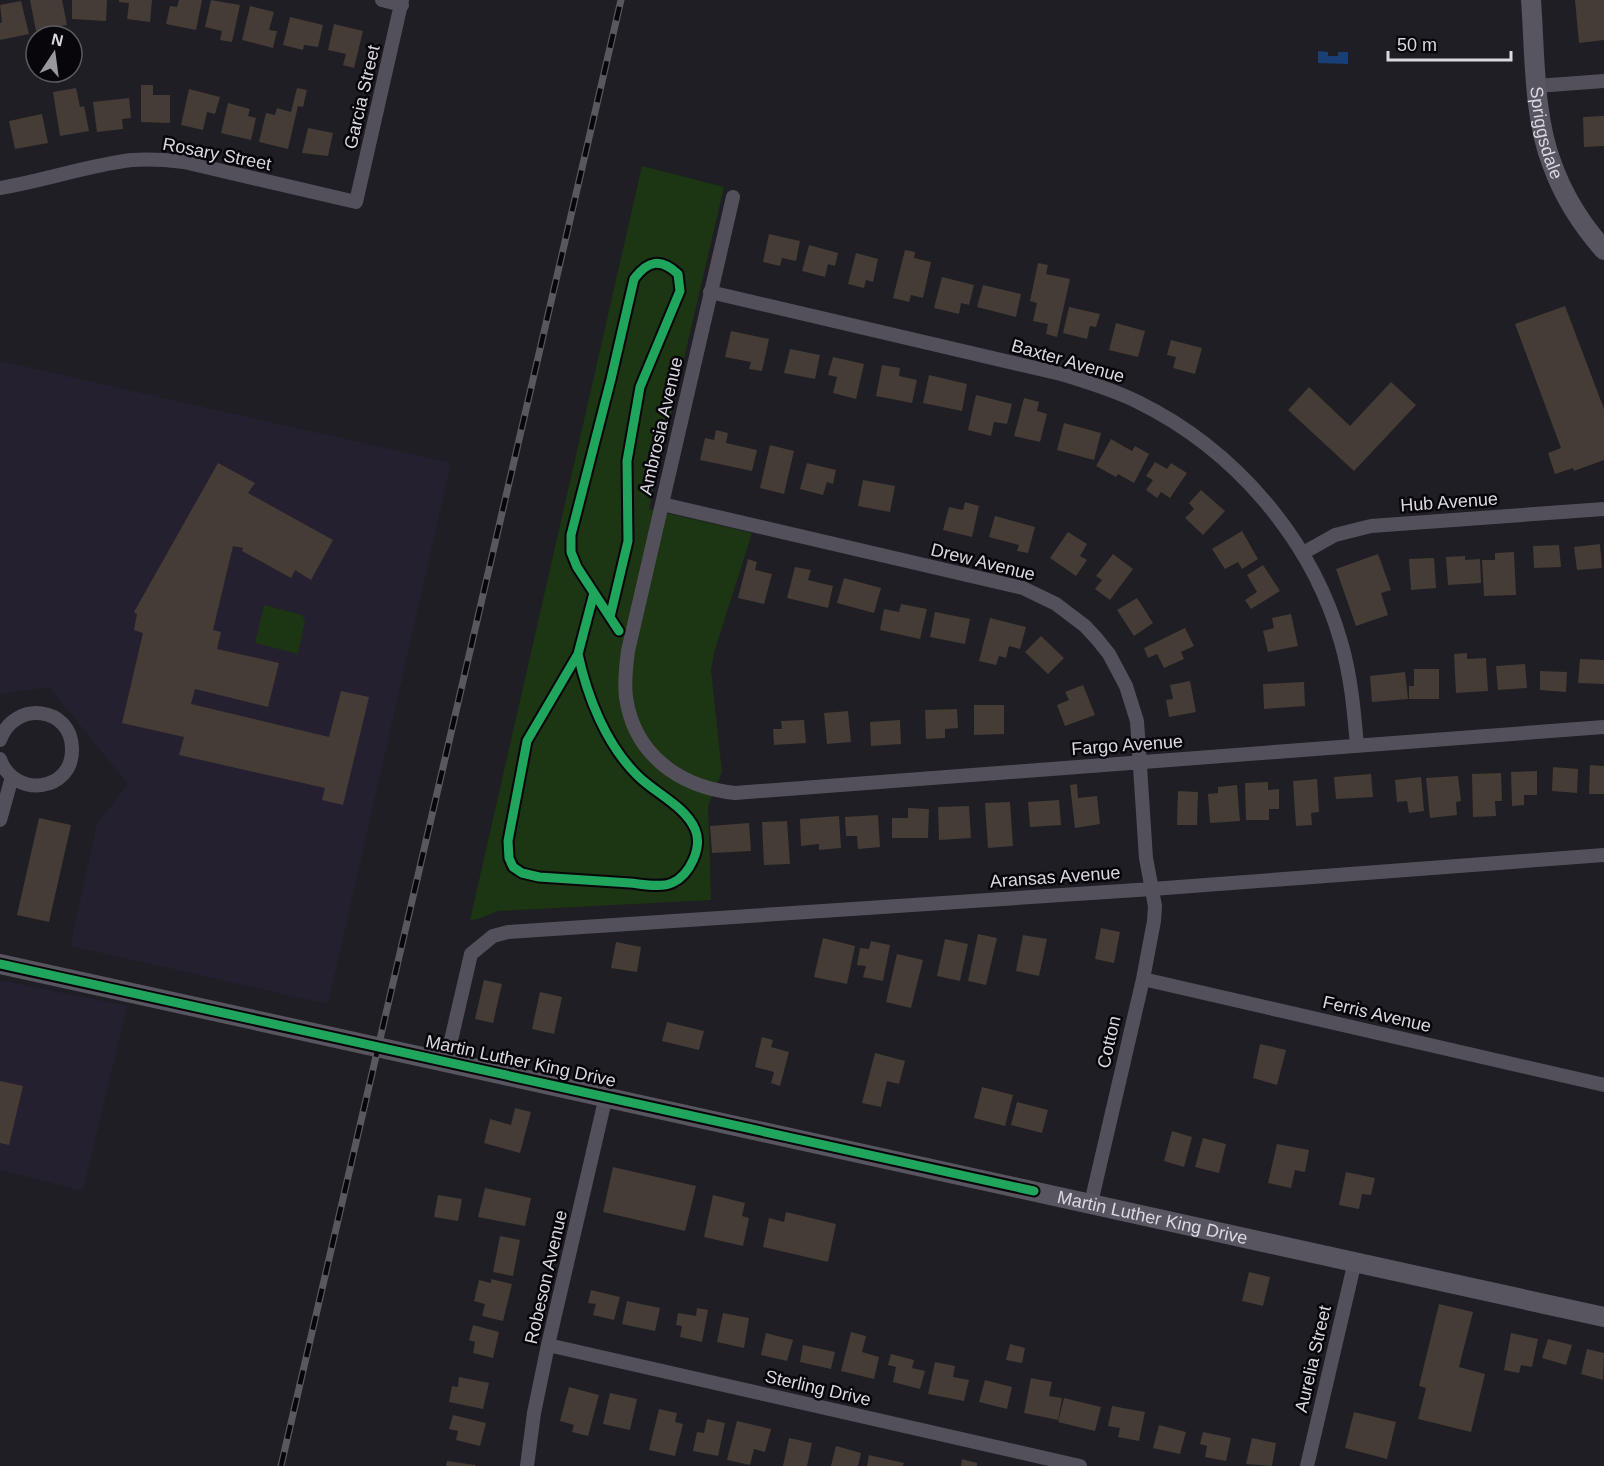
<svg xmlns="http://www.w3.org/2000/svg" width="1604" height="1466" viewBox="0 0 1604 1466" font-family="Arial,sans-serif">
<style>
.built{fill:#252030}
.green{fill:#1c3512}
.water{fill:#194076}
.building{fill:#443c35}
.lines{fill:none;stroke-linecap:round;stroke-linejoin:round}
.street{stroke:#54505b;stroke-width:14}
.secondary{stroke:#585460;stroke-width:20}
.rail-casing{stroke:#5a575f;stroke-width:7}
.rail{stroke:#08060b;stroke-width:4.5;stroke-dasharray:14;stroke-linecap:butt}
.cycleway-casing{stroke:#08060b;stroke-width:13}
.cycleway{stroke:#20a55d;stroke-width:9}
.labels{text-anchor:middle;stroke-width:5;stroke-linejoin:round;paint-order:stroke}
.street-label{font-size:18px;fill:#dad8e1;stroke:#08060b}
</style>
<rect width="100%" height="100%" fill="#1f1e24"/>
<path class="built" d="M0,361L451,463L328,1004L70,946L97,824L128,784L49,687L0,694Z
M0,980L127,1006L83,1191L0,1170Z"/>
<path class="green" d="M642,166L724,187L649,509L752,533L714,653L711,670L722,772L708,806L711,900L498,911L478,919L470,920Z
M264,605L302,615L305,621L298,654L255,643Z"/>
<path class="water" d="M1318,51L1328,52V56H1338V52H1348V64L1318,63Z"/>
<path class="building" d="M30,0H62L67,25L36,31Z
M72,0H107L106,21L72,19Z
M119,0H152L150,22L127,19L129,3L119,2Z
M179,0H202L196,30L166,24L170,6L177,7Z
M211,0L240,5L232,42L220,40L222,31L205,27Z
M1575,0H1604V40L1579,43Z
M21,1L29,34L0,40V23L2,22L0,5Z
M250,6L274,12L269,30L277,31L273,48L242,40Z
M290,17L323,25L318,47L304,45L303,50L283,45Z
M334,24L363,31L354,68L343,65L346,54L328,50Z
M141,85H153V95H170V123L141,122Z
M76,88L80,107L84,106L89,131L60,136L53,92Z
M297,88L307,90L303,107L298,106L288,149L259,142L266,113L275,115L277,108L291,112Z
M189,89L220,97L215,114L207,112L203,130L181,125Z
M129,98L131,118L122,119L123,129L97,132L93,102Z
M228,103L250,109L248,116L256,118L251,140L221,133Z
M42,114L48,143L15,149L9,121Z
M1604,116V146L1584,147L1583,117Z
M308,128L333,133L328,156L302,153Z
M769,234L800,241L796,261L782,258L780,266L763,262Z
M809,245L838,253L835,266L828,264L825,277L802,271Z
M905,250L915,252L914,258L931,262L923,298L911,295L909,302L893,298Z
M856,253L878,259L873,282L866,280L864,288L848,284Z
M1038,263L1048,265L1046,274L1070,279L1057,337L1046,334L1048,324L1033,321L1037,303L1030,301Z
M942,277L974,285L969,305L961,303L959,314L934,308Z
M983,285L1021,294L1016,317L977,307Z
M1565,306L1604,409V460L1574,471L1573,468L1555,474L1548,453L1561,448L1515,324Z
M1069,307L1100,314L1096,327L1090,326L1087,339L1063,333Z
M1116,323L1145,331L1138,357L1109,350Z
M731,331L769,339L762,371L749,369L751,362L725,357Z
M1171,340L1202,348L1195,374L1173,368L1176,357L1167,355Z
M790,349L820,355L815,379L784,373Z
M833,357L864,364L856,399L833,393L837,377L828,375Z
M882,365L900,368L899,376L917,380L912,403L876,396Z
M929,375L967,384L962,411L923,403Z
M1391,382L1416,405L1354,471L1288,410L1309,387L1350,426Z
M976,395L1012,404L1007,424L994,422L991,436L968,430Z
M1024,398L1039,402L1037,411L1047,414L1040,442L1014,436Z
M1064,423L1101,433L1094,460L1057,450Z
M716,430L728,433L726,443L757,450L752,471L700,460L705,438L714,440Z
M1111,439L1132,451L1135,446L1149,454L1134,483L1118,474L1116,477L1096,466Z
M770,445L794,451L784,494L760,488Z
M1155,462L1167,469L1171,463L1187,473L1170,498L1161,492L1157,498L1146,490L1153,480L1146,476Z
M218,463L255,483L248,493L333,540L311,580L295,570L291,578L242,551L243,548L233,546L213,630L221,632L217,649L279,663L268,707L195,689L191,704L329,737L341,691L369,697L343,805L322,800L325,788L179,755L184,737L122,723L143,633L134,630L137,614L134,612Z
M807,463L836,470L833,484L827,482L823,495L800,489Z
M863,480L895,486L890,512L858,506Z
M1201,490L1225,511L1203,535L1185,518L1194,509L1189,503Z
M965,502L979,506L972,537L943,530L949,507L963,510Z
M995,516L1035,527L1028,553L1017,551L1019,545L989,537Z
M1242,531L1258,559L1242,569L1238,562L1225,569L1212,549Z
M1068,532L1087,544L1080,556L1087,560L1076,576L1050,558Z
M1600,544L1602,568L1577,570L1574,547Z
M1559,545L1561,567L1534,568L1533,546Z
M1514,552L1516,595L1484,596L1482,560H1495V553Z
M1113,554L1133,569L1110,600L1095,589L1102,580L1096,576Z
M1378,554L1391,590L1381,593L1388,615L1356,626L1336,569Z
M1465,556V560L1480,559L1481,583L1448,585L1446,557Z
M1434,558L1436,588L1411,590L1409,559Z
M748,559L757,562L755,570L772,574L764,604L738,598Z
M1263,565L1280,591L1251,609L1245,600L1257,592L1247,575Z
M795,567L811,570L808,580L833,586L828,608L787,598Z
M844,578L881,588L874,613L837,603Z
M1137,598L1153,623L1134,636L1117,610Z
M901,604L927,609L920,639L880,630L884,609L899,612Z
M935,612L970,619L965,644L930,637Z
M1291,614L1298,646L1268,652L1263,631L1274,628L1272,618Z
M990,618L1026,627L1020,649L1009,646L1006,658L999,656L996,665L979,661Z
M1185,628L1194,646L1181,652L1184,659L1164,668L1157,654L1148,658L1144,648Z
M1041,636L1064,658L1048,674L1025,652Z
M1467,653V659L1486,658L1488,691L1456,693L1454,654Z
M1580,659L1604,660V684L1578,683Z
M1525,664L1527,688L1498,690L1496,666Z
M1414,669H1439V699H1409V686H1414Z
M1540,671L1567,672L1566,692L1540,690Z
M1405,672L1408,699L1372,702L1370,676Z
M1190,681L1196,712L1169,717L1166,700L1173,699L1170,685Z
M1304,682L1305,706L1264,709L1263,684Z
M1083,685L1095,715L1065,726L1057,705L1069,700L1065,692Z
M974,705H1004V734L974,735Z
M957,709L958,728L945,729V738L926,739L925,710Z
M848,711L851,742L827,744L824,713Z
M804,720L806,743L774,745L773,729H782L781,721Z
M900,720L901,744L871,746L870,722Z
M1590,765L1604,766V794H1589Z
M1553,767L1578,769L1577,793L1552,791Z
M1537,771V795H1524V805L1512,806L1511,772Z
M1501,773L1502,801H1495L1496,816L1473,817L1472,774Z
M1371,774L1373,797L1336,799L1334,777Z
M1458,776L1461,801L1456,802L1457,815L1430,818L1426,778Z
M1421,777L1424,811L1409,813L1407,801L1397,802L1395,780Z
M1317,779L1319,812L1311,813L1312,825L1296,826L1293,781Z
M1268,782V790L1279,789V809H1269V820H1246L1245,783Z
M1077,784L1078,798L1097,796L1100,824L1075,828L1070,785Z
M1237,785L1240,821L1210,823L1208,794L1218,793V787Z
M1178,791L1198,792L1197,825H1177Z
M1059,800L1061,825L1030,827L1028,802Z
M1010,802L1013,846L988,848L985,803Z
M969,806L971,838L939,840L938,807Z
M908,808L929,809L928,838H892V818H908Z
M878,815L880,847L858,849L857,836H846L845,817Z
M839,816L841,848L819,850V844L801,846L800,819Z
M39,818L71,825L49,922L17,915Z
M787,821L790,864L764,865L762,822Z
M749,823L751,851L712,853L710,826Z
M1101,928L1120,932L1114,963L1095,959Z
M978,934L997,938L986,985L968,981Z
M1023,935L1047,939L1039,976L1016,971Z
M823,938L855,946L847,984L814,977Z
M945,939L968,944L960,981L937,976Z
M871,941L890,945L883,981L863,977L866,966L857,965L860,948L869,949Z
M616,942L641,947L637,972L611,968Z
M897,954L923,960L911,1008L886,1002Z
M484,980L502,984L493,1023L475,1019Z
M540,992L562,997L554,1034L532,1029Z
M667,1022L704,1031L699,1050L662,1041Z
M762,1037L773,1040L771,1047L789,1052L780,1086L771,1083L774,1072L755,1067Z
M1260,1044L1286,1050L1277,1085L1253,1078Z
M875,1053L905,1061L899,1084L887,1081L881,1107L862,1103Z
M0,1081L23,1086L9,1145L0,1143Z
M982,1087L1013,1095L1005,1126L974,1118Z
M1017,1102L1048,1110L1042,1133L1011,1125Z
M515,1108L531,1112L520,1153L484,1143L490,1119L511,1125Z
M1172,1131L1192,1137L1184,1167L1164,1161Z
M1203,1138L1226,1144L1219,1173L1195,1167Z
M1277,1144L1309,1150L1305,1172L1295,1170L1291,1188L1268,1183Z
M613,1167L696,1186L685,1231L603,1212Z
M1346,1172L1375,1178L1371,1195L1362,1194L1359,1209L1339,1205Z
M485,1188L531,1198L525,1226L478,1217Z
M438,1195L462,1199L458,1221L434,1217Z
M713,1195L745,1203L742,1216L749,1218L743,1246L704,1237Z
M786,1212L836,1224L828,1262L763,1247L769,1218L784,1222Z
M500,1236L520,1240L513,1276L493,1272Z
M1249,1272L1270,1277L1263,1306L1242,1301Z
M491,1279L512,1284L503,1321L482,1316L485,1304L474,1301L479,1280L491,1283Z
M591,1290L620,1297L614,1320L593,1315L596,1304L588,1303Z
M627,1301L660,1308L655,1331L622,1324Z
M1439,1304L1473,1312L1459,1367L1485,1374L1471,1432L1418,1419L1426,1388L1419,1386Z
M697,1308L708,1310L702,1342L680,1337L682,1326L676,1325L678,1313L696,1316Z
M723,1313L749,1318L744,1348L717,1342Z
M473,1325L499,1332L493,1358L473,1353L475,1342L469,1340Z
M851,1332L866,1336L862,1352L879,1357L874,1379L841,1371Z
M766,1333L793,1340L787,1361L761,1355Z
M1511,1333L1538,1339L1532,1367L1521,1365L1519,1373L1504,1370Z
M1548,1339L1572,1345L1566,1365L1542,1358Z
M1010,1344L1025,1348L1022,1363L1006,1360Z
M803,1345L835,1352L831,1369L800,1362Z
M1587,1349L1604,1353L1603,1380L1581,1374Z
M891,1354L914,1360L912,1368L925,1371L920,1389L893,1382L896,1367L888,1365Z
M935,1362L955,1366L953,1377L969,1380L964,1401L928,1394Z
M459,1377L489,1383L483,1409L449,1402L452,1386L458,1387Z
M1031,1378L1052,1382L1049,1396L1062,1398L1058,1420L1024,1413Z
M985,1380L1012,1387L1007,1409L979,1402Z
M569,1387L599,1395L588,1436L572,1432L574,1425L560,1421Z
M610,1393L637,1399L630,1430L603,1424Z
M1064,1398L1101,1407L1095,1431L1058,1422Z
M1112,1406L1145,1412L1139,1441L1118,1437L1120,1428L1108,1426Z
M659,1409L677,1413L675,1422L683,1424L675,1456L649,1450Z
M1354,1412L1396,1422L1387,1459L1345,1448Z
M453,1415L486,1423L480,1446L456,1440L458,1431L449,1429Z
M707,1419L725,1423L718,1456L693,1451L697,1432L704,1433Z
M737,1421L771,1429L765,1452L754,1449L750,1465L727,1460Z
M1159,1425L1186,1432L1180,1454L1153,1448Z
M1203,1432L1231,1438L1226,1461L1205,1457L1207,1446L1200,1444Z
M789,1438L812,1443L807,1466H783Z
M1252,1438L1276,1443L1272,1466L1246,1464Z
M836,1446L861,1453L858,1466H831Z
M869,1455L904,1463L903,1466H867Z
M962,1459L977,1463V1466H961Z
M447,1461L475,1465V1466H446Z"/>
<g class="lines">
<path class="street" d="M382,0L402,5
M1537,86L1604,81
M0,188C44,181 88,165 132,160C150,159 167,160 184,162L356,202L402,0
M733,197L628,651C626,666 624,682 626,697C634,755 680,787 735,793L1604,727
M710,292L1061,374C1087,382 1114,390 1138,402C1234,449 1312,539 1341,642C1351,676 1354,711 1357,746
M662,504L1023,588L1056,604L1085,626L1097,639L1109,654L1126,686L1137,721L1146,858L1155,906L1154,921L1143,979L1091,1203
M1303,553L1335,535L1371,526L1604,509
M0,740C14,700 72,706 72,749C73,792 14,799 0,759
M0,820L12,777
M1143,979L1604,1085
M446,1062L471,954L493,936L508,932L1152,889L1604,855
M548,1345L1080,1466
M527,1466L534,1413L548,1345L606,1096
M1307,1466L1355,1261"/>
<g class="secondary">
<path id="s1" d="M1531,0C1535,52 1533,115 1552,164C1563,195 1582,225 1604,250"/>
<path id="s2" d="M0,964L1604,1317"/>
</g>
<defs>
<path id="rail" d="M281,1466L621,0"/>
</defs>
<use href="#rail" class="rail-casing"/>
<use href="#rail" class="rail"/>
<defs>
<path id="cycleway" d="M610,617L628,541L627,461L640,387L680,291L678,274C661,258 648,260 634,279L611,379L571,535V552L577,567L619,631
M578,654C587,696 606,745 638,776C655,793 685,806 695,829C703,847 690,875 672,883C661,888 642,884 630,883C600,881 569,879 539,877L522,873L513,867L509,858L508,841L527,741L578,654L594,593
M0,964L1034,1191"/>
</defs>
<use href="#cycleway" class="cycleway-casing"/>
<use href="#cycleway" class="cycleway"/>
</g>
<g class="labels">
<g class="street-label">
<text transform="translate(362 97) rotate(-77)" y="6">Garcia Street</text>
<text dy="6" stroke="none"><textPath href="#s1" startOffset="134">Spriggsdale</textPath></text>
<text transform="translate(217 154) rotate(11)" y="6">Rosary Street</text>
<text transform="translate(1068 361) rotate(16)" y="6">Baxter Avenue</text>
<text transform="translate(661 426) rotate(-77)" y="6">Ambrosia Avenue</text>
<text transform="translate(1449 502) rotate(-4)" y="6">Hub Avenue</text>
<text transform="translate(983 562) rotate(14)" y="6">Drew Avenue</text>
<text transform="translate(1127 745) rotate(-4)" y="6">Fargo Avenue</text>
<text transform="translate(1055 877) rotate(-4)" y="6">Aransas Avenue</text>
<text transform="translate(1377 1014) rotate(13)" y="6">Ferris Avenue</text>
<text transform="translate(1109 1042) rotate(-77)" y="6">Cotton</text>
<text transform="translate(521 1061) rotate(12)" y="6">Martin Luther King Drive</text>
<text dy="6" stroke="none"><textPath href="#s2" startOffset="1180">Martin Luther King Drive</textPath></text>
<text transform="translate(546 1277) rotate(-77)" y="6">Robeson Avenue</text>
<text transform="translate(1313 1359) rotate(-77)" y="6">Aurelia Street</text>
<text transform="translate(818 1388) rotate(13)" y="6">Sterling Drive</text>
</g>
</g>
<g transform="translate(54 54) rotate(13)"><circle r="28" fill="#08060b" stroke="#5c5a61" stroke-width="1.5"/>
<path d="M0-4.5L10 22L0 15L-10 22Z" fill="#99979f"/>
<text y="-9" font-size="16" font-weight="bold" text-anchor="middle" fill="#dad8e1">N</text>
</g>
<path d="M1388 51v9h123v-9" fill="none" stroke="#dad8e1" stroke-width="3"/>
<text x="1397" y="51" font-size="18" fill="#dad8e1" stroke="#08060b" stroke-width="4.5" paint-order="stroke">50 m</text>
</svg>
